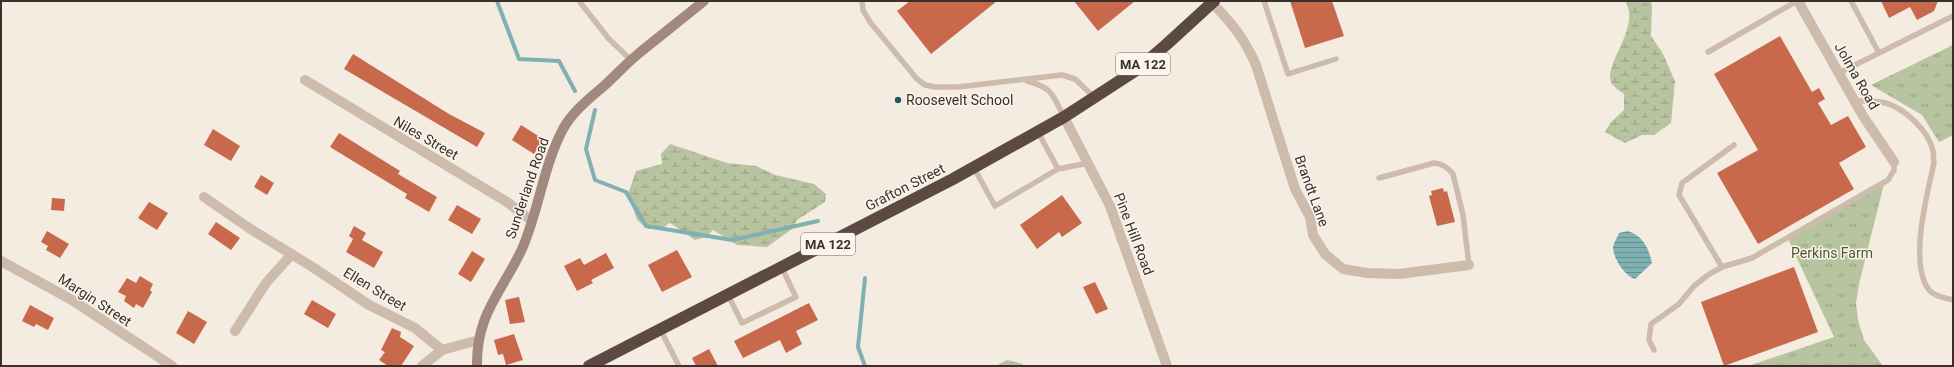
<svg xmlns="http://www.w3.org/2000/svg" width="1954" height="367" viewBox="0 0 1954 367" font-family="Roboto,sans-serif">
<style>
.wetland{fill:url(#wetland-marsh)}
.park{fill:url(#park-tufts)}
.water{fill:url(#water-rules)}
.lines{fill:none;stroke-linecap:round;stroke-linejoin:round}
.stream{stroke:#7fb0b2;stroke-width:4}
.building{fill:#c8694b}
.lane{stroke:#cdbbac;stroke-width:5.5}
.street{stroke:#cdbbac;stroke-width:10}
.secondary{stroke:#a18a7d;stroke-width:10}
.highway{stroke:#5c4a42;stroke-width:12}
.poi-dot{fill:#1f5a5e;stroke:#fbf5ee;stroke-width:1.5}
.labels{text-anchor:middle;stroke-width:3;stroke-linejoin:round;paint-order:stroke}
.shield{fill:#fbf5ee;stroke:#756b66;stroke-width:1}
.shield-label{font-size:13px;font-weight:bold;fill:#3b302b}
.street-label{font-size:14px;fill:#3b302b;stroke:#fbf5ee}
.poi-label{font-size:14px;fill:#3b302b;stroke:#fbf5ee;text-anchor:start}
.park-label{font-size:14px;fill:#4a5a2e;stroke:#fbf5ee}
</style>
<defs>
<pattern id="wetland-marsh" width="20" height="14" patternUnits="userSpaceOnUse"><rect width="20" height="14" fill="#b8c4a0"/><path d="M1 5h8M5 5V1M11 12h8M15 12V8" fill="none" stroke="#97a083"/></pattern>
<pattern id="park-tufts" width="24" height="20" patternUnits="userSpaceOnUse"><rect width="24" height="20" fill="#b8c4a0"/><path d="M3 7l-1-3M5 7V3M7 7l1-3M15 17l-1-3M17 17v-4M19 17l1-3" fill="none" stroke="#97a083"/></pattern>
<pattern id="water-rules" width="6" height="5" patternUnits="userSpaceOnUse"><rect width="6" height="5" fill="#7fb0b2"/><path d="M0 2.5h6" fill="none" stroke="#699091"/></pattern>
</defs>
<rect width="100%" height="100%" fill="#f4ebe1"/>
<path class="wetland" d="M1625,1H1651L1652,7L1651,36L1662,52L1675,81L1671,123L1654,135H1642L1625,143L1605,132L1611,122L1624,110V94C1620,91 1615,88 1612,84C1601,66 1642,28 1625,1Z
M670,144L727,163L756,166L775,175L814,184L826,194L825,202L797,220L792,229L767,247L737,245L713,230L706,237L695,240L670,223L660,229H648L637,220L628,194L636,171L662,164L661,154Z
M1007,360L1023,364V366H996Z"/>
<path class="park" d="M1953,45V135L1939,142L1922,115L1871,85Z
M1884,184L1859,284L1856,303L1858,320L1864,340L1883,366H1748L1834,337L1788,239Z"/>
<path class="water" d="M1628,231C1644,237 1648,247 1652,263L1635,279C1625,276 1614,260 1613,248C1613,244 1617,238 1619,233Z"/>
<g class="lines">
<path class="stream" d="M497,1L519,59L559,61L575,91
M595,110L586,149L595,180L626,192L646,226L732,240L818,221
M865,278L858,347L865,366"/>
</g>
<path class="building" d="M910,1H997L931,54L897,11Z
M1074,1H1135L1098,31Z
M1290,1H1332L1344,36L1305,48Z
M1881,1H1938L1934,11L1917,20L1910,7L1889,18Z
M1780,36L1812,92L1819,88L1825,99L1818,103L1831,125L1848,116L1866,147L1839,163L1854,189L1758,244L1717,173L1758,150L1714,74Z
M353,54L449,114L485,133L477,147L344,69Z
M521,125L543,139L534,154L512,140Z
M213,129L240,146L231,161L204,145Z
M339,133L400,171L398,174L437,197L429,212L405,198L407,194L330,147Z
M261,175L274,183L267,195L254,187Z
M1443,188L1444,192L1447,191L1455,222L1437,226L1429,196L1432,195L1431,191Z
M1062,195L1082,223L1062,237L1059,232L1037,249L1020,225Z
M52,198L65,199L64,211L51,210Z
M149,202L168,213L157,230L138,218Z
M457,205L481,219L472,234L448,220Z
M216,222L240,238L231,250L208,234Z
M354,226L366,233L362,240L383,252L374,268L346,252L353,239L349,236Z
M47,231L69,244L60,258L46,250L48,246L41,242Z
M677,250L692,277L662,292L648,265Z
M472,251L485,259L471,282L458,274Z
M606,253L614,268L591,280L593,283L577,291L564,266L580,258L584,265Z
M1794,267L1818,332L1724,366L1701,302Z
M140,276L153,284L150,290L152,292L143,308L136,304L134,308L124,301L126,296L118,292L127,278L136,283Z
M1095,282L1108,309L1096,314L1083,287Z
M519,297L525,322L510,324L505,300Z
M312,300L336,314L328,328L304,314Z
M809,303L818,320L796,331L802,344L786,353L780,340L743,358L734,341Z
M30,305L54,318L48,330L36,324L34,327L22,321Z
M188,311L207,322L194,344L176,333Z
M392,328L401,332L400,337L414,346L401,366H388L379,360L385,352L381,350Z
M514,334L523,360L506,365L503,354L498,355L494,340Z
M709,349L718,366H696L692,358Z"/>
<g class="lines">
<path class="lane" d="M579,1L609,39L631,60
M862,1L863,10L870,22L917,79L925,85L935,87H958L1062,75L1075,79L1095,98
M1264,1L1288,74L1336,59
M1851,1L1879,53
M1708,52L1797,1
M1839,73L1953,16
M1027,81C1053,88 1052,94 1064,117
M1855,101C1865,101 1876,100 1886,103C1905,109 1929,131 1933,151C1934,155 1933,159 1934,163C1927,194 1908,266 1930,291C1936,297 1946,298 1953,300
M974,168L995,206L1058,169L1038,132
M1058,169L1088,163
M1379,178L1434,163C1443,164 1447,167 1453,174L1463,215L1469,265
M1722,267L1679,195L1682,183L1734,145
M728,295L742,323L796,297L782,268
M660,329L679,366
M1654,350L1649,340L1651,324L1679,304L1694,286L1708,275L1722,267L1752,258L1888,180L1894,170V162"/>
<path class="street" d="M1798,1L1863,116L1894,162
M1212,3C1232,23 1244,38 1256,65L1295,189L1310,217L1313,235L1325,254L1343,269L1367,273L1399,274L1469,265
M305,80L507,202L532,221
M1064,117L1110,206L1167,366
M204,197L249,228L314,268L369,305L415,328L442,350
M1,261L72,300L172,366
M235,331L266,283L292,254
M422,366L442,350L479,340"/>
<path class="secondary" d="M477,366C476,314 502,292 522,249C539,210 543,167 563,129C573,111 590,98 605,85C616,75 626,64 638,54C660,36 682,19 704,1"/>
<path class="highway" d="M589,366L953,179L1064,117L1138,69L1167,44L1214,1"/>
</g>
<circle class="poi-dot" cx="898" cy="100" r="4"/>
<g class="labels">
<g class="shield">
<rect x="1116" y="53" width="54" height="22" rx="3"/>
<rect x="801" y="233" width="54" height="22" rx="3"/>
</g>
<g class="shield-label">
<text x="1143" y="69">MA 122</text>
<text x="828" y="249">MA 122</text>
</g>
<g class="street-label">
<text transform="translate(1857 76) rotate(60)" y="5">Jolma Road</text>
<text transform="translate(426 138) rotate(30)" y="5">Niles Street</text>
<text transform="translate(905 187) rotate(-27)" y="5">Grafton Street</text>
<text transform="translate(527 188) rotate(-71)" y="5">Sunderland Road</text>
<text transform="translate(1312 191) rotate(70)" y="5">Brandt Lane</text>
<text transform="translate(1134 234) rotate(69)" y="5">Pine Hill Road</text>
<text transform="translate(375 289) rotate(31)" y="5">Ellen Street</text>
<text transform="translate(95 300) rotate(33)" y="5">Margin Street</text>
</g>
<g class="poi-label">
<text x="906" y="105">Roosevelt School</text>
</g>
<g class="park-label">
<text x="1832" y="258">Perkins Farm</text>
</g>
</g>
<rect width="1954" height="367" fill="none" stroke="#3b302b" stroke-width="4"/>
</svg>
